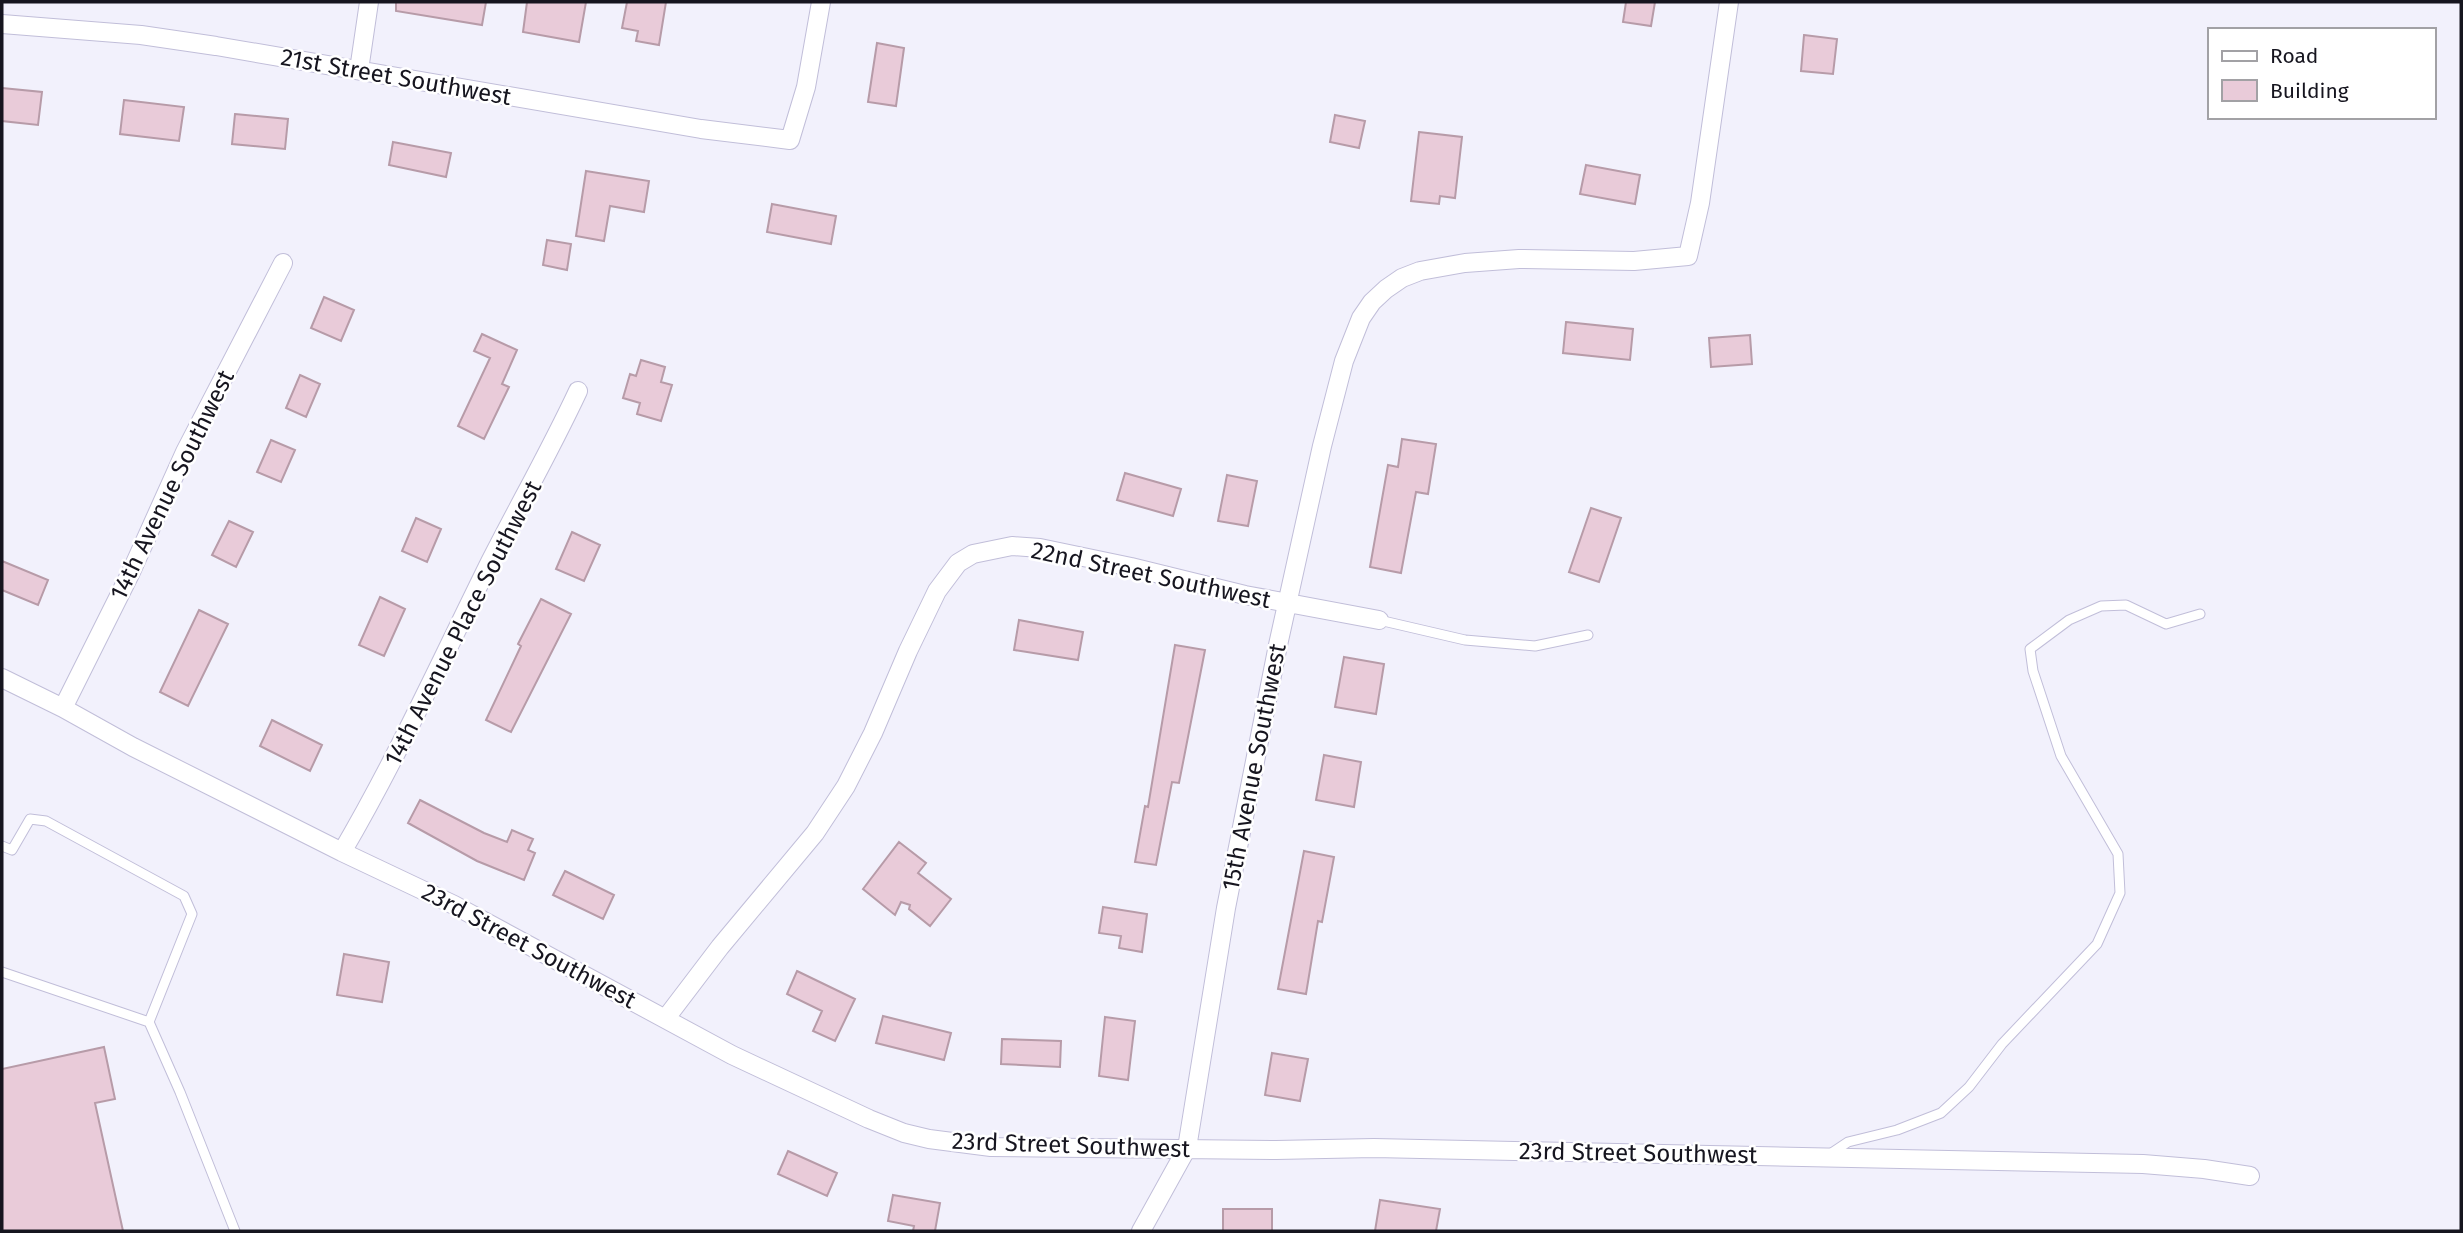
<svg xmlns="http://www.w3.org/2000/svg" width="2463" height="1233" viewBox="0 0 2463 1233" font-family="'Fira Sans',sans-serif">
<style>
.building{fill:#e9cbd9;stroke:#b79ba8;stroke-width:2}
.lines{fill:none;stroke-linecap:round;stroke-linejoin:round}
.service-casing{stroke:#c1bed9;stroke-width:11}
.minor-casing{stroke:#c1bed9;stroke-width:20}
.service{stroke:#fff;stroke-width:9}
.minor{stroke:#fff;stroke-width:18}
.labels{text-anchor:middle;stroke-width:5;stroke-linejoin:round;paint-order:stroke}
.street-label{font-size:24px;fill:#16151f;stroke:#fff}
</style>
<rect width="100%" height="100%" fill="#f2f1fc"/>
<path class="building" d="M396,2H486L482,25L396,11Z
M527,2H586L579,42L523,32Z
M627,2H666L659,45L636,41L638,31L622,28Z
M1626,2H1655L1651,26L1623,22Z
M1804,35L1837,39L1833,74L1801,71Z
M877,43L904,48L896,106L868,102Z
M2,88L42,92L38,125L2,121Z
M124,100L184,107L179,141L120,134Z
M235,114L288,119L285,149L232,144Z
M1335,115L1365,121L1359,148L1330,142Z
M1419,132L1462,137L1455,198L1440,196L1439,204L1411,201Z
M393,142L451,153L446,177L389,165Z
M1586,165L1640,175L1635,204L1580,194Z
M586,171L649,181L644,212L610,206L604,241L576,236Z
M772,204L836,216L831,244L767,232Z
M547,240L571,244L567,270L543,265Z
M324,297L354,310L341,341L311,328Z
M1566,322L1633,329L1630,360L1563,353Z
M482,334L517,350L502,384L509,387L484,439L458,426L490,358L474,351Z
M1750,335L1752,364L1711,367L1709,338Z
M641,360L665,367L661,382L672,385L661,421L637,414L640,403L623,398L630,374L636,376Z
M300,375L320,384L306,417L286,408Z
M1402,439L1436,444L1428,494L1416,492L1401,573L1370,567L1388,465L1398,467Z
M271,440L295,450L281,482L257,472Z
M1125,473L1181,489L1173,516L1117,500Z
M1227,475L1257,481L1248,526L1218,521Z
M1591,508L1621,518L1599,582L1569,572Z
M416,518L441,529L427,562L402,551Z
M229,521L253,532L236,567L212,555Z
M572,532L600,545L584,581L556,569Z
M2,561L48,580L38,605L2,590Z
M380,597L405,609L384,656L359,645Z
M541,599L571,614L511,732L486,720L521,646L518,644Z
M199,610L228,624L188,706L160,692Z
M1019,620L1083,632L1078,660L1014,650Z
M1175,645L1205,650L1179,783L1172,782L1156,865L1135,862L1145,806L1148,807Z
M1344,657L1384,664L1376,714L1335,707Z
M272,720L322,745L310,771L260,746Z
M1324,755L1361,762L1354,807L1316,800Z
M420,800L484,833L507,842L512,830L533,839L528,850L535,853L524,880L477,861L408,823Z
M899,842L926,863L918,873L951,899L930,926L909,909L910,905L901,902L895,915L863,889Z
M1304,851L1334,857L1322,922L1318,921L1306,994L1278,989Z
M565,871L614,895L603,919L553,895Z
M1103,907L1147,914L1142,952L1119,948L1121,936L1099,933Z
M344,954L389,962L382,1002L337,995Z
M797,971L855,999L835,1041L813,1031L822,1011L787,994Z
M883,1016L951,1033L944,1060L876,1043Z
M1105,1017L1135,1021L1128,1080L1099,1076Z
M1002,1039L1061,1041L1060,1067L1001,1064Z
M104,1047L115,1099L95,1103L123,1231H2V1069Z
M1272,1053L1308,1059L1300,1101L1265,1095Z
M788,1151L837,1173L827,1196L778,1174Z
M893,1195L940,1203L935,1231H913L914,1226L888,1221Z
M1380,1200L1440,1209L1436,1231H1375Z
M1223,1209H1272V1231H1223Z"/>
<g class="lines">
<defs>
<path id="service" d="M1379,620L1465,640L1535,646L1588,635
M2,846L12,850L30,819L46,821L184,896L192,914L149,1022L180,1092L235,1231
M2,972L149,1022
M1830,1154L1848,1142L1897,1130L1941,1113L1969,1087L2002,1044L2097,944L2120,893L2118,854L2061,756L2033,671L2030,649L2069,620L2101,606L2126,605L2166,624L2200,614"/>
<path id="minor" d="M2,24L141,35L216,46L701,129L790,140L806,87L821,2
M359,70L369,2
M2,678L63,708L133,747L342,852L454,905L732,1055L869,1119L904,1133L929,1139L991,1147L1276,1150L1374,1148L2143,1164L2204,1169L2250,1176
M63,708L131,572L185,452L283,263
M342,852C397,758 442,659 490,562C519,505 551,449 578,391
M666,1018L720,947L815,833L846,786L873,733L908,651L937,591L958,563L973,554L1012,546L1040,548L1131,567L1245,595L1379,620
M1141,1231L1187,1148L1226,908L1278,645L1322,446L1344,361L1361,318L1372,302L1386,289L1402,278L1420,271L1465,263L1519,259L1634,261L1688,256L1700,203L1729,2"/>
</defs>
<use href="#service" class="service-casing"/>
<use href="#minor" class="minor-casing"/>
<use href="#service" class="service"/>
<use href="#minor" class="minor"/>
</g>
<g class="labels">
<g class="street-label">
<text transform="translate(396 77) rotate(10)" y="8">21st Street Southwest</text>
<text transform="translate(172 485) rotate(-64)" y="8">14th Avenue Southwest</text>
<text transform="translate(1151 575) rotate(12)" y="8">22nd Street Southwest</text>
<text transform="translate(463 623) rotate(-63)" y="8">14th Avenue Place Southwest</text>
<text transform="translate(1254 767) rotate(-79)" y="8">15th Avenue Southwest</text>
<text transform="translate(529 946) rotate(28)" y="8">23rd Street Southwest</text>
<text transform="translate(1071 1145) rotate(2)" y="8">23rd Street Southwest</text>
<text transform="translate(1638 1153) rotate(1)" y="8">23rd Street Southwest</text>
</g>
</g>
<rect width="2463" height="1233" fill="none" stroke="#16151f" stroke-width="7"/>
<rect x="2208" y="28" width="228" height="91" fill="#ffffff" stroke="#a2a1a5" stroke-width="2"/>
<rect x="2222" y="51" width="35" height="10" fill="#ffffff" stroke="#a2a1a5" stroke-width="2"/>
<text x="2270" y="63" font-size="21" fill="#16151f">Road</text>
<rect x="2222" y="80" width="35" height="21" fill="#e9cbd9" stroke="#a2a1a5" stroke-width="2"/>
<text x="2270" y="98" font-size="21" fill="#16151f">Building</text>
</svg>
